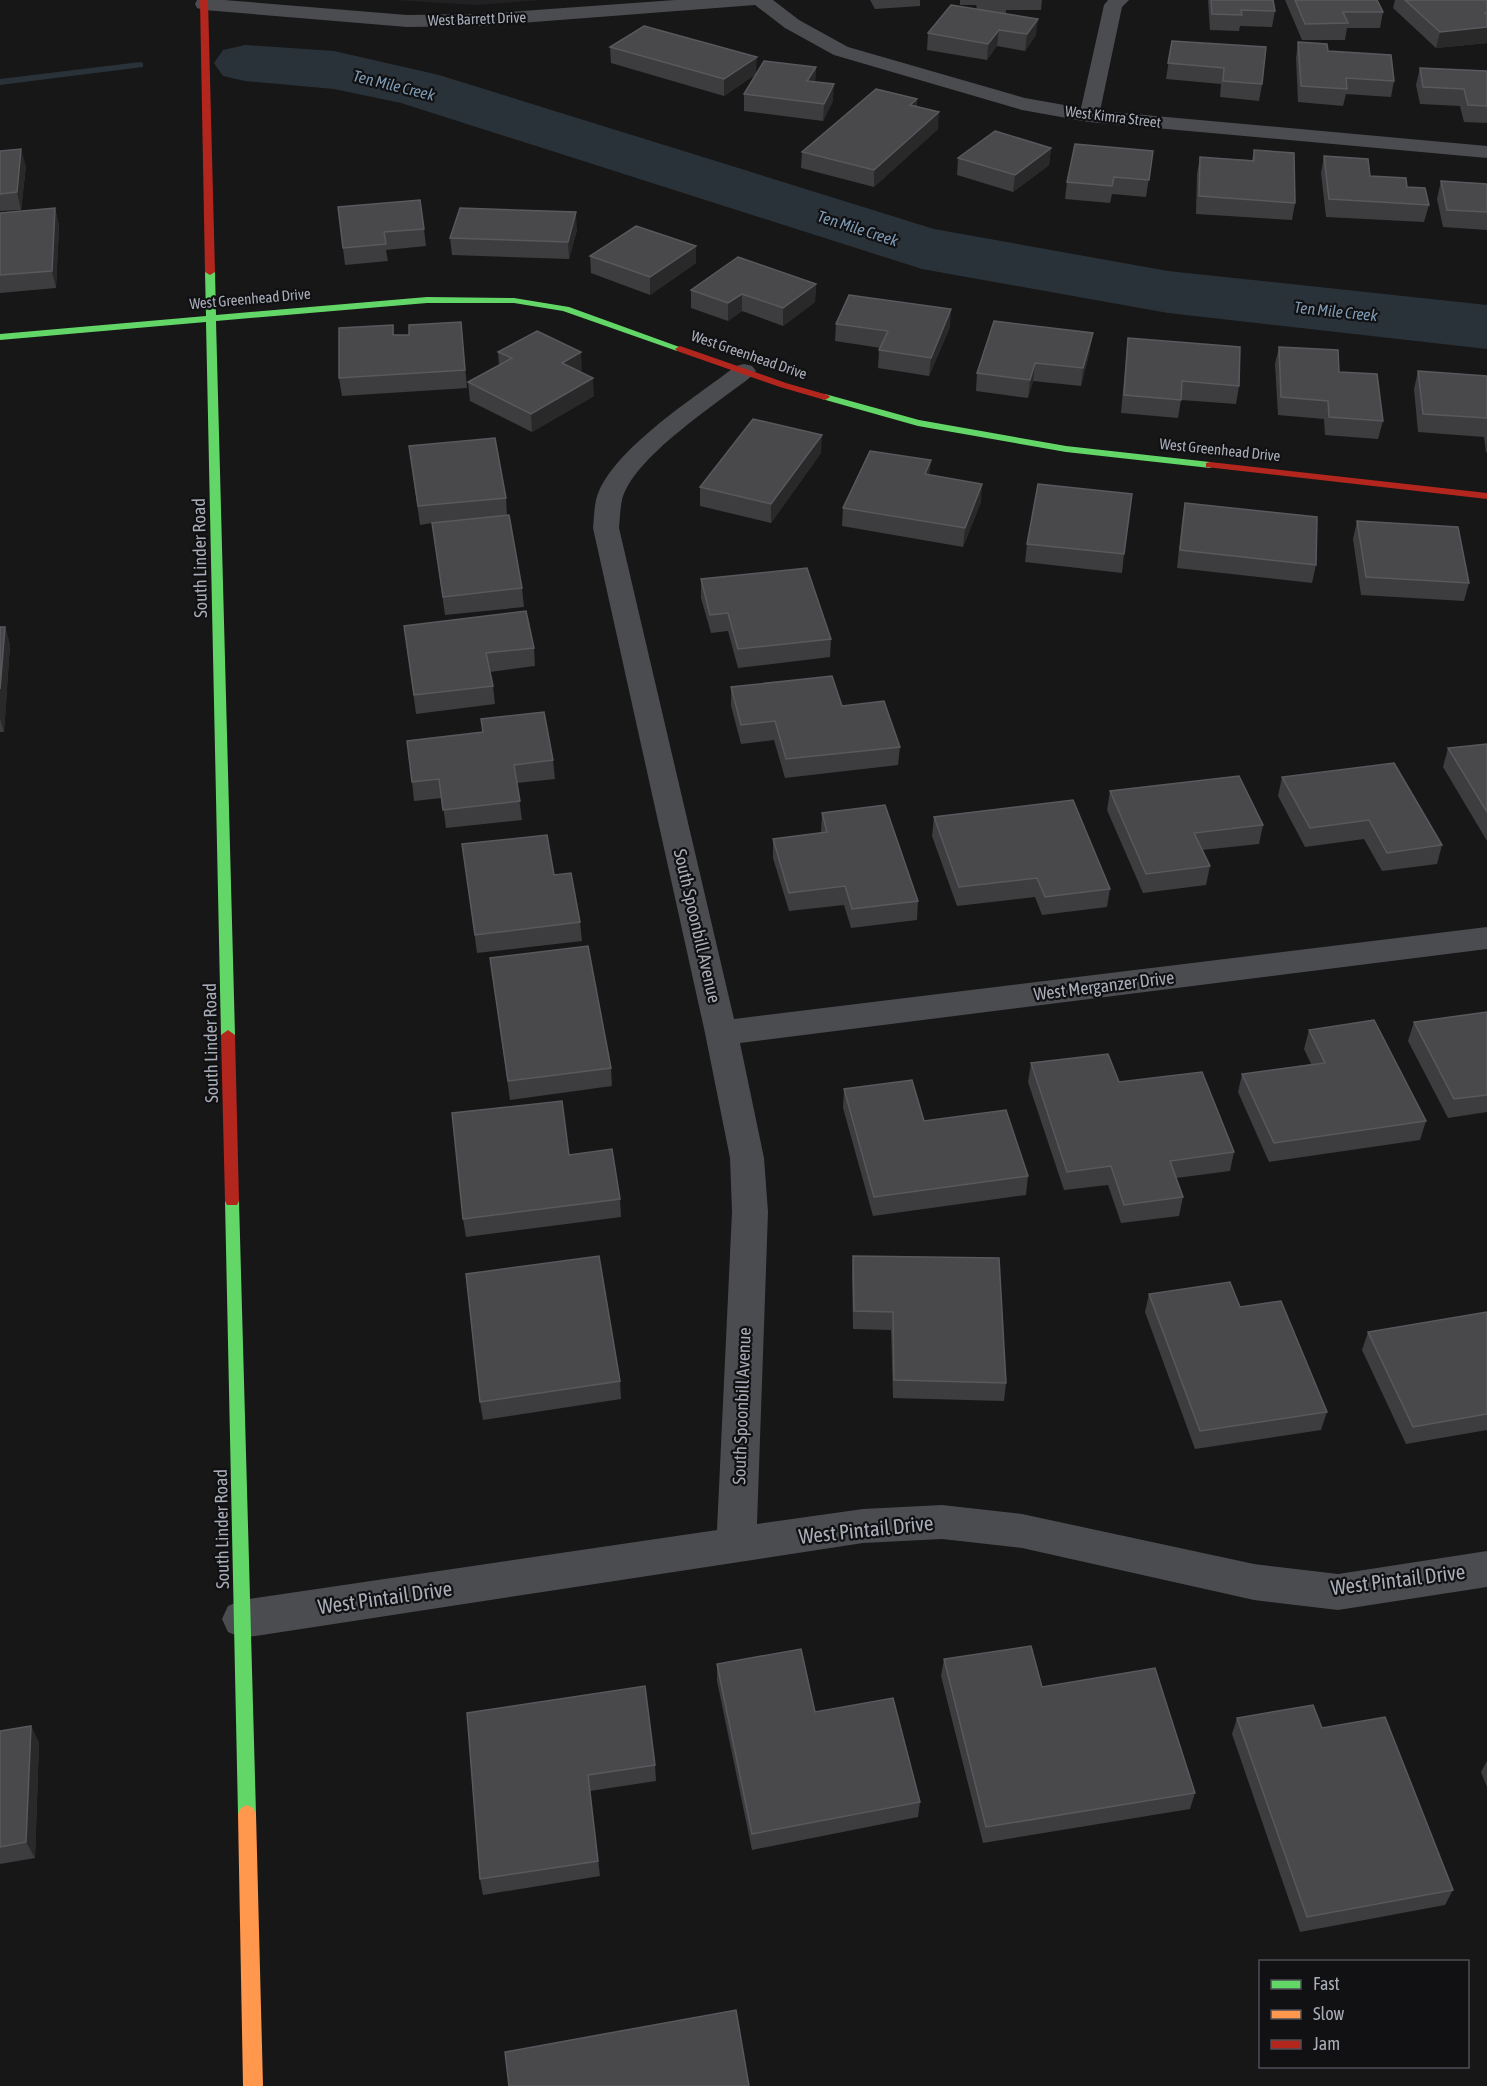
<svg xmlns="http://www.w3.org/2000/svg" width="1487" height="2086" viewBox="0 0 1487 2086" font-family="'Asap Condensed',sans-serif">
<style>
.built{fill:#212123}
.lines{fill:none;stroke-linecap:round;stroke-linejoin:round}
.stream{fill:#2a3239;fill-rule:evenodd}
.river{fill:#2a3239;fill-rule:evenodd}
.street{fill:#4b4c50;fill-rule:evenodd}
.fast{fill:#63d668;fill-rule:evenodd}
.slow{fill:#ff974d;fill-rule:evenodd}
.jam{fill:#b3261e;fill-rule:evenodd}
.wall{fill:#3d3d3f}
.shaded-wall{fill:#29292a}
.building{fill:#49494c;stroke:#58595d;stroke-width:1.5}
.labels{text-anchor:middle;stroke-width:4.5;stroke-linejoin:round;paint-order:stroke}
.far-street-label{font-size:15px;fill:#a8adb8;stroke:#111113}
.far-water-label{font-size:16px;font-style:italic;fill:#7f9bb3;stroke:#111113}
.street-label{font-size:18px;fill:#a8adb8;stroke:#111113}
.near-street-label{font-size:21px;fill:#a8adb8;stroke:#111113}
</style>
<rect width="100%" height="100%" fill="#171717"/>
<path class="built" d="M394,0H543L476,5Z"/>
<g class="lines">
<path class="stream" d="M140,62L143,63V67L0,85V79Z"/>
<path class="river" d="M245,45L334,51L439,75L934,229L1168,271L1487,305V349L1168,313L922,269L401,103L334,89L245,81L223,76L214,63L223,50Z"/>
<path class="street" d="M197,0H224L407,15L481,14L675,0H773L799,20L848,47L1025,98L1081,108L1104,5L1108,0H1129L1122,7L1100,111L1487,146V158L1089,122L1022,110L834,55L785,28L755,5L481,26L407,27L204,10L197,8L195,4Z
M744,364L752,366L756,371L752,376C718,403 632,458 622,500C620,509 620,519 619,528L734,1019L1487,927V949L740,1043L764,1158L768,1212L757,1524L863,1509L942,1505L1022,1514L1254,1564L1338,1574L1487,1551V1587L1338,1610L1254,1600L1022,1548L942,1539L863,1543L242,1638L228,1632L222,1619L228,1606L242,1600L717,1530L732,1212L730,1158L705,1033L593,528C594,519 594,509 596,500C609,451 696,397 736,366Z"/>
<path class="fast" d="M210,269L215,272L216,315L427,297L514,298L569,307L685,349L677,351L563,311L514,303H427L216,321L235,1035L228,1040L221,1035L206,322L0,340V334L206,316L205,272Z
M825,394L919,420L1066,446L1210,462L1215,465L1210,468L1066,452L918,426L822,399V395Z
M232,1195L237,1197L239,1201L256,1814L253,1820L247,1823L241,1820L238,1814L225,1201L227,1197Z"/>
<path class="slow" d="M247,1805L253,1808L256,1814L263,2086H243L238,1814L241,1808Z"/>
<path class="jam" d="M200,0H208L215,272L210,275L205,272Z
M680,346L786,383L828,395L830,397L825,400L780,387L677,351L675,349Z
M1210,462L1487,493V499L1206,467V463Z
M228,1030L235,1035L239,1201L237,1205H227L225,1201L221,1035Z"/>
</g>
<path class="wall" d="M870,0H920V6L875,9Z
M960,0H1042L1041,10H1006V14L1036,35L1025,51L997,46L987,60L927,50L928,33L977,9L976,5H960Z
M1208,0H1273L1275,11L1272,27L1240,26L1239,31L1210,30Z
M1285,0H1377L1383,12L1380,28H1347L1345,40H1302Z
M1395,0H1487V43L1436,48L1393,8Z
M1172,41L1262,84L1259,101L1220,97L1221,84L1166,79Z
M1298,42L1328,51L1394,81L1391,97L1346,94L1343,106L1298,102L1296,58Z
M610,47L756,74L724,96L611,63Z
M816,67L815,82L833,101L823,121L744,111V94Z
M1420,68L1487,71V123L1464,122L1460,106L1420,104L1416,85Z
M917,99V107L938,129L874,187L801,168L802,152Z
M1051,148L1049,165L1013,192L957,175L958,158Z
M1254,150L1295,203L1292,220L1196,214L1197,174L1200,157L1252,160Z
M0,151L26,166L21,210L0,211Z
M1153,151L1146,197L1112,194L1110,203L1065,199L1067,182Z
M1324,156L1370,176L1407,187L1429,205L1424,222L1326,217L1321,173Z
M1441,181L1487,184V230L1443,227L1437,199Z
M338,207L424,229L426,246L386,250L388,261L345,265Z
M55,208L59,226L56,288L0,293V213Z
M577,230L569,259L452,255L450,238Z
M696,246V263L650,295L591,273L590,256Z
M816,284L815,302L783,326L742,311L728,321L691,308V290Z
M461,322L467,388L342,396L339,378L393,325L394,335H409Z
M836,324L950,327L929,376L878,368L879,350L881,348L835,341Z
M1128,338L1239,386L1236,404L1181,400L1178,418L1121,413L1126,356Z
M1279,347L1339,372L1383,421L1378,439L1325,435L1324,419L1278,415L1275,364Z
M1090,350L1081,386L1033,381L1028,398L976,391L977,373Z
M498,352L582,370L579,372L594,396L532,432L470,401L468,382L499,365Z
M1418,371L1487,376V452H1486L1484,437L1418,432L1414,389Z
M409,446L506,498L507,515L522,588L524,607L445,615L432,523L420,525Z
M821,453L771,523L700,506V487Z
M930,475L981,502L963,547L842,526L843,508Z
M1185,503L1316,565L1312,583L1177,568L1182,521Z
M1357,521L1469,583L1464,601L1361,595L1353,539Z
M1027,544L1124,554L1122,573L1025,562Z
M701,579L831,639L830,657L738,668L728,631L711,633L701,598Z
M404,626L534,648L535,666L490,672L493,686L495,704L416,714Z
M0,627H5L10,645L4,732H0Z
M731,687L842,706L900,747L898,765L785,778L774,740L741,744L731,706Z
M481,719L553,760L555,779L517,783L522,820L446,828L442,798L414,801L412,782L483,732Z
M1487,744V841L1443,767L1448,748Z
M1282,777L1442,845L1437,864L1382,871L1364,839L1305,847L1278,796Z
M1110,791L1263,825L1259,844L1202,850L1210,866L1206,885L1143,893L1107,810Z
M822,813L918,901L917,920L851,928L844,905L789,911L773,858V839L821,833Z
M934,817L1110,889L1107,907L1042,915L1035,897L957,906L932,836Z
M462,844L554,875L580,922L582,941L477,953Z
M490,958L611,1068L612,1086L510,1100Z
M1487,1012V1112L1448,1118L1408,1041L1414,1022Z
M1309,1030L1426,1121L1420,1140L1269,1162L1238,1092L1242,1074L1311,1064L1304,1049Z
M1031,1063L1119,1082L1234,1152L1230,1171L1176,1178L1183,1197L1179,1216L1121,1223L1108,1185L1064,1190L1028,1082Z
M844,1089L924,1121L1028,1176L1026,1195L873,1216L843,1108Z
M569,1155L620,1199L621,1217L466,1237L463,1219Z
M853,1256L1006,1383L1004,1401L893,1398L891,1330L853,1329L852,1274Z
M1149,1294L1240,1307L1327,1412L1321,1430L1195,1449L1145,1312Z
M1487,1312V1430L1406,1444L1362,1350L1368,1332Z
M620,1381L621,1399L483,1420L480,1402Z
M944,1659L1042,1687L1195,1793L1190,1809L983,1843L941,1676Z
M717,1664L815,1712L920,1802L918,1817L752,1850L717,1681Z
M467,1713L655,1765L656,1781L590,1791L600,1876L483,1895L480,1879Z
M1237,1718L1322,1728L1453,1890L1445,1905L1300,1932L1232,1734Z
M31,1726L39,1743L35,1858L0,1864V1731Z
M1487,1761V1787L1481,1772Z"/>
<path class="shaded-wall" d="M1485,13H1487V43L1436,48L1440,32Z
M1038,19L1036,35L1025,51L1027,34Z
M999,30L997,46L987,60L988,44Z
M757,57L756,74L724,96V79Z
M816,67L815,83L807,81Z
M834,84L833,101L823,121L824,104Z
M917,99L916,116L910,105Z
M939,112L938,129L874,187V170Z
M1051,148L1049,165L1013,192L1015,175Z
M21,149L26,166L21,210L17,192Z
M55,208L59,226L56,288L52,271Z
M576,212L577,230L569,259L568,242Z
M696,246V263L650,295V277Z
M816,284L815,302L783,326V308Z
M742,294V311L728,321V303Z
M951,309L950,327L929,376L931,358Z
M1093,333L1090,350L1081,386L1083,368Z
M581,352L582,370L563,381L562,363Z
M1035,363L1033,381L1028,398L1030,380Z
M593,378L594,396L532,432L531,414Z
M822,435L821,453L771,523V504Z
M931,460L929,479L925,474Z
M982,484L981,502L963,547L965,528Z
M5,627L10,645L4,732L0,719V689Z
M31,1726L39,1743L35,1858L26,1842Z"/>
<path class="building" d="M1211,0H1273L1275,11L1241,10L1242,15L1212,14Z
M1295,0H1377L1383,12H1343L1348,23L1305,24Z
M1405,0H1487V13H1485L1487,15V27L1440,32Z
M951,5L1038,19L1027,34L999,30L988,44L928,33Z
M644,26L757,57L724,79L610,47Z
M1172,41L1266,47L1262,84L1223,81L1224,68L1168,63Z
M1298,42L1327,44L1328,51L1391,55L1394,81L1346,78L1347,89L1301,86Z
M764,61L816,67L807,81L834,84L824,104L744,94Z
M1420,68L1487,71V106L1468,105L1464,89L1423,87Z
M876,89L917,99L910,105L939,112L874,170L802,152Z
M995,131L1051,148L1015,175L958,158Z
M1075,144L1153,151L1149,180L1114,177L1112,186L1067,182Z
M21,149L17,192L0,194V151Z
M1254,150L1294,153L1295,203L1199,196L1200,157L1254,161Z
M1324,156L1368,159L1370,176L1406,178L1407,187L1425,188L1429,205L1329,199Z
M1441,181L1487,184V212L1447,210Z
M420,200L424,229L384,232L386,244L343,248L338,207Z
M55,208L52,271L0,275V213Z
M460,208L576,212L568,242L450,238Z
M636,226L696,246L650,277L590,256Z
M738,257L816,284L783,308L742,294L728,303L691,290Z
M849,295L951,309L931,358L879,350L888,331L836,324Z
M994,321L1093,333L1083,368L1035,363L1030,380L977,373Z
M461,322L465,370L339,378V328L393,325V335H409V325Z
M537,331L581,352L562,363L593,378L531,414L468,382L512,358L498,352Z
M1128,338L1240,347L1239,386L1182,381L1181,400L1124,395Z
M1279,347L1338,350L1339,372L1377,374L1383,421L1329,417L1328,401L1281,397Z
M1418,371L1487,376V418L1423,414Z
M753,419L822,435L771,504L700,487Z
M495,438L506,498L418,506L409,446Z
M870,451L931,460L925,474L982,484L965,528L843,508Z
M1038,484L1132,494L1124,554L1027,544Z
M1185,503L1317,517L1316,565L1180,550Z
M509,515L522,588L443,597L432,523Z
M1357,521L1458,527L1469,583L1366,577Z
M807,568L831,639L738,649L728,613L710,615L701,579Z
M526,611L534,648L486,653L493,686L414,695L404,626Z
M0,627H5L0,689Z
M832,676L842,706L884,701L900,747L786,759L775,721L741,725L731,687Z
M544,712L553,760L514,765L520,801L443,810L439,779L412,782L407,741L483,732L481,719Z
M1487,744V812L1448,748Z
M1394,763L1442,845L1387,853L1369,820L1310,828L1282,777Z
M1239,776L1263,825L1194,833L1210,866L1146,874L1110,791Z
M1073,800L1110,889L1045,897L1037,878L959,887L934,817Z
M885,805L918,901L852,909L845,886L789,893L773,839L827,832L822,813Z
M547,835L554,875L571,873L580,922L475,935L462,844Z
M588,946L611,1068L508,1081L490,958Z
M1487,1012V1095L1454,1099L1414,1022Z
M1374,1020L1426,1121L1274,1143L1242,1074L1325,1063L1309,1030Z
M1108,1054L1119,1082L1202,1072L1234,1152L1170,1161L1183,1197L1124,1205L1111,1166L1067,1172L1031,1063Z
M912,1080L924,1121L1006,1110L1028,1176L874,1197L844,1089Z
M562,1101L569,1155L612,1149L620,1199L463,1219L452,1113Z
M599,1256L620,1381L480,1402L466,1274Z
M853,1256L999,1258L1006,1383L894,1380L893,1312L854,1311Z
M1230,1282L1240,1307L1281,1301L1327,1412L1200,1431L1149,1294Z
M1487,1312V1414L1413,1427L1368,1332Z
M1031,1646L1042,1687L1155,1668L1195,1793L986,1827L944,1659Z
M801,1649L815,1712L893,1698L920,1802L752,1834L717,1664Z
M645,1686L655,1765L588,1775L598,1861L480,1879L467,1713Z
M1313,1705L1322,1728L1385,1717L1453,1890L1307,1917L1237,1718Z
M31,1726L26,1842L0,1847V1731Z
M736,2010L749,2086H509L505,2052Z"/>
<g class="labels">
<g class="far-street-label">
<text transform="translate(477 19) rotate(-2)" y="5">West Barrett Drive</text>
<text transform="translate(1113 117) rotate(7)" y="5">West Kimra Street</text>
<text transform="translate(250 299) rotate(-5)" y="5">West Greenhead Drive</text>
<text transform="translate(749 355) rotate(19)" y="5">West Greenhead Drive</text>
<text transform="translate(1220 450) rotate(6)" y="5">West Greenhead Drive</text>
</g>
<g class="far-water-label">
<text transform="translate(394 85) rotate(14)" y="6">Ten Mile Creek</text>
<text transform="translate(858 228) rotate(18)" y="6">Ten Mile Creek</text>
<text transform="translate(1336 311) rotate(6)" y="6">Ten Mile Creek</text>
</g>
<g class="street-label">
<text transform="translate(200 558) rotate(-91)" y="6">South Linder Road</text>
<text transform="translate(697 926) rotate(77)" y="6">South Spoonbill Avenue</text>
<text transform="translate(1104 986) rotate(-7)" y="6">West Merganzer Drive</text>
<text transform="translate(211 1043) rotate(-91)" y="6">South Linder Road</text>
<text transform="translate(742 1406) rotate(-88)" y="6">South Spoonbill Avenue</text>
<text transform="translate(222 1529) rotate(-91)" y="6">South Linder Road</text>
</g>
<g class="near-street-label">
<text transform="translate(866 1530) rotate(-6)" y="7">West Pintail Drive</text>
<text transform="translate(1398 1580) rotate(-7)" y="7">West Pintail Drive</text>
<text transform="translate(385 1598) rotate(-8)" y="7">West Pintail Drive</text>
</g>
</g>
<rect x="1259" y="1960" width="210" height="108" fill="#111113" stroke="#4d4f55" stroke-width="1.5"/>
<rect x="1271" y="1980" width="30" height="9" fill="#63d668" stroke="#4d4f55" stroke-width="1.5"/>
<text x="1313" y="1990" font-size="18" fill="#a8adb8">Fast</text>
<rect x="1271" y="2010" width="30" height="9" fill="#ff974d" stroke="#4d4f55" stroke-width="1.5"/>
<text x="1313" y="2020" font-size="18" fill="#a8adb8">Slow</text>
<rect x="1271" y="2040" width="30" height="9" fill="#b3261e" stroke="#4d4f55" stroke-width="1.5"/>
<text x="1313" y="2050" font-size="18" fill="#a8adb8">Jam</text>
</svg>
